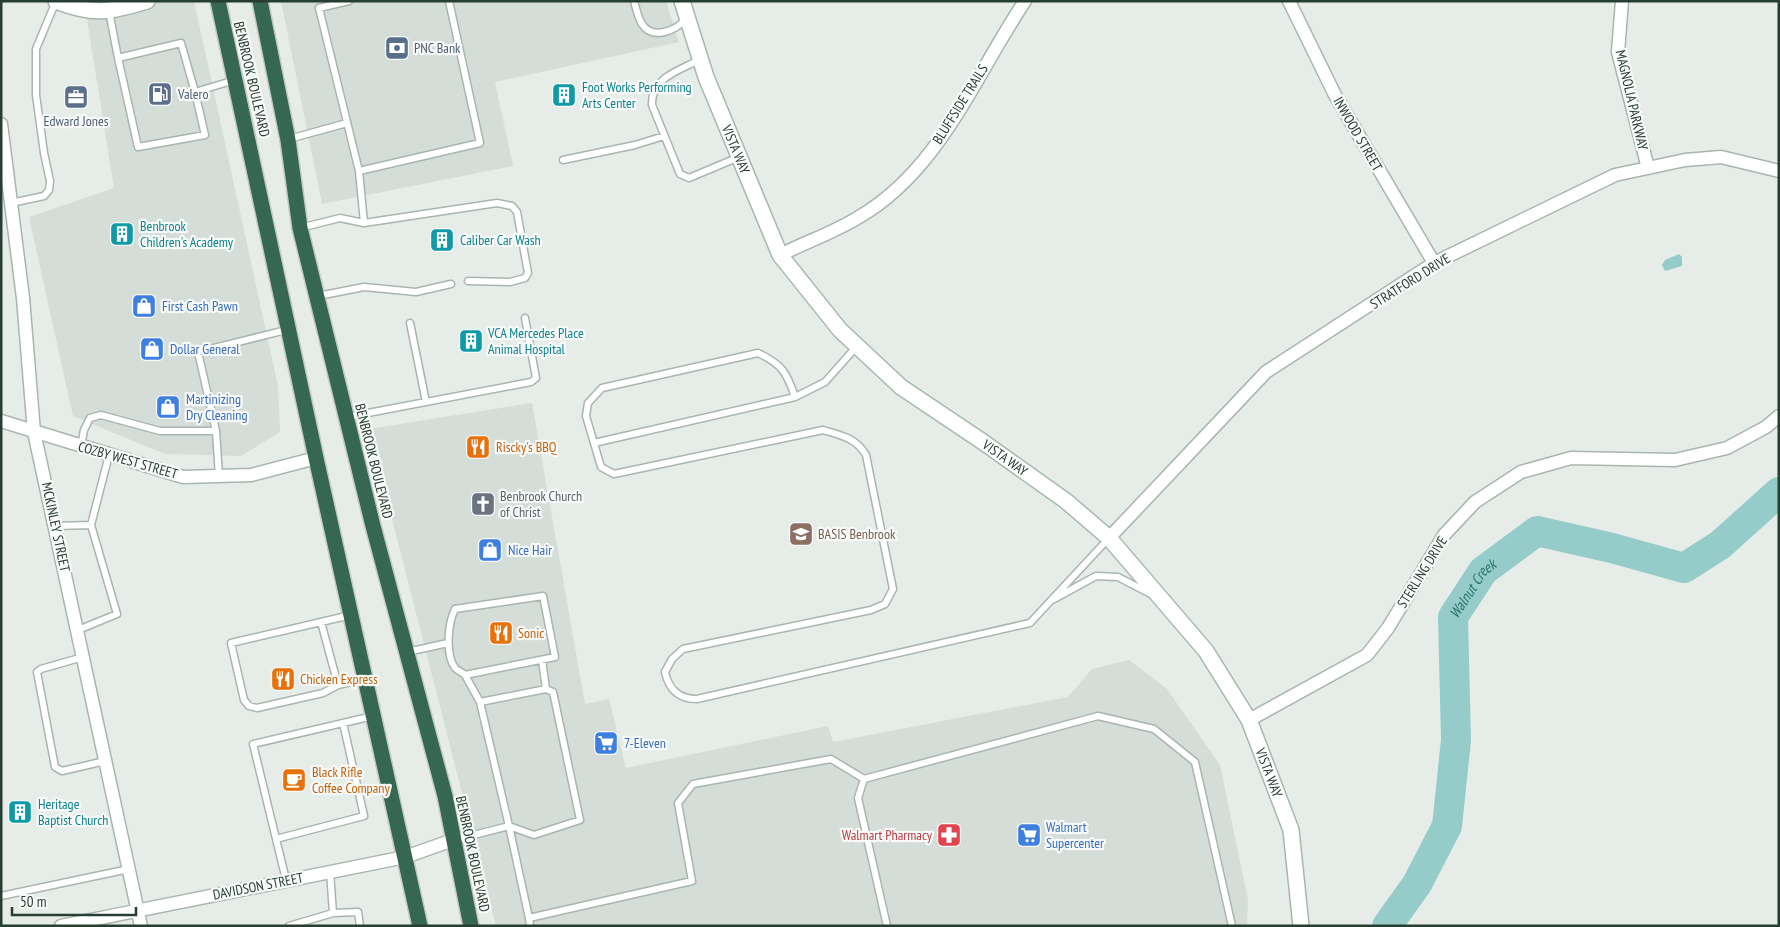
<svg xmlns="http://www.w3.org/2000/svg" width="1780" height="927" viewBox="0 0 1780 927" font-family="'PT Sans Narrow',sans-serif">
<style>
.built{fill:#d4ddd7}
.water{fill:#95ccc9}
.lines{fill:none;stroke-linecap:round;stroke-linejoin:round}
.river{stroke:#95ccc9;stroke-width:30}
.lane-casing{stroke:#a9b5af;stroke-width:9}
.street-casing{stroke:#a9b5af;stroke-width:15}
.secondary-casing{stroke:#a6b8ae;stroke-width:18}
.highway-casing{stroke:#c3c9c6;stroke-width:18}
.lane{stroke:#fff;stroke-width:6}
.street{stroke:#fff;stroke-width:12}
.secondary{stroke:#fff;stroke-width:15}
.highway{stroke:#366752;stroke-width:15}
.labels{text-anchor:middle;stroke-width:4.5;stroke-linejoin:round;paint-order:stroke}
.service-label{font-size:14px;fill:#4e5e75;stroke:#f7faf8;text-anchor:start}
.street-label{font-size:14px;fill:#273e33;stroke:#f7faf8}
.culture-label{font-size:14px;fill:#0d838f;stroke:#f7faf8;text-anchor:start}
.shop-label{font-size:14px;fill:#366cbe;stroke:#f7faf8;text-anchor:start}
.food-label{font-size:14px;fill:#c56008;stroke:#f7faf8;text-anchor:start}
.worship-label{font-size:14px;fill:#5b616d;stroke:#f7faf8;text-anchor:start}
.education-label{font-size:14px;fill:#785e54;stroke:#f7faf8;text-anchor:start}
.health-label{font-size:14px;fill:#be3a42;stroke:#f7faf8;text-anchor:end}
.water-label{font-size:15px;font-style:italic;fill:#277470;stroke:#f7faf8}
</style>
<rect width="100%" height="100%" fill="#e6ede9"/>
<path class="built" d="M84,1H194L278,386L280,432L241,456L165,454L73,416L29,217L114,188Z
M281,1H666L679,42L495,82L513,166L322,204Z
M532,403L585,704L609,699L626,768L828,726L833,742L1068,697L1092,669L1129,660L1167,689L1220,765L1248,900L1247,926H496L369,429Z"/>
<path class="water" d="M1679,254L1682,257V266L1665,271L1662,265L1665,260Z"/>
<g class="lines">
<path class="river" id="s1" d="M1387,926L1417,884L1447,826L1456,740L1453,617L1483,571L1537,531L1612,548L1684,568L1720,545L1779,492"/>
<defs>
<path id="lane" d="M349,1L319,8L359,171L480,143L449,1
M634,1C636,8 638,18 642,24C653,41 676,30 686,19
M109,11L118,58L181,43L195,92L235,80
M118,58L138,147L205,135L195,92
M699,60C678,71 651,78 652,105L680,174L689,178L739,157
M289,139L347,123
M563,160L635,145L664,136
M359,171L364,223
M11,203L44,196L49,190L50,181L44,153L36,95V49L56,1
M300,228L340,218L364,223L497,203L512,206L517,212L528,273L525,278L510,282L468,281
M318,296L364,287L416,292L451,284
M410,323L426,402
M857,346L825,382L795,397C787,373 782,364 758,353L602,388L588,403L586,416L601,467L614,474L823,430C841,435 856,438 866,455L893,589L885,604L871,610L683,649L672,659L665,672C669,690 679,699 697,699L1030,623L1109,538
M347,417L531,382L536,378L525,318
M594,443L795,397
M81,446L84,430L90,418L101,415L160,431H216
M219,476L216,431L198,352L290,329
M55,526L91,525
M1054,599L1096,576L1118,577L1151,594
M351,615L231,643L244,700L249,706L257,708L323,693L338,685L364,679
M321,622L338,685
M78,630L117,614L91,525L109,455
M407,652L448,643
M83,657L41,669L37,672L55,767L62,771L105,761
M542,660L546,689
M465,675C463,673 457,670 455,668C445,654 448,623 455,609L543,596L555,657L465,675L480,702
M276,839L364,816L343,723
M454,840L509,826L480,702L546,689L553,692L580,820L534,835L509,826L529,918
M286,880L253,744L373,716
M1,896L129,869
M333,913L358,912L360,926
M289,926L333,913L330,872
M530,926L529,918L692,881L678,803L693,784L831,759L864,779
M887,926L858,798L864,779L1098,716L1154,729L1195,762L1232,926"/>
<path id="street" d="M1289,1L1335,95L1434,263
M1622,1L1618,52L1648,168
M1,124L23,298L34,432L141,926
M780,255C806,242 835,232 859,217C940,170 975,75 1025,1
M1,421L183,477L251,475L316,458
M1109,538L1266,372L1434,263L1615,175L1685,160L1721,157L1779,171
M1249,720L1367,655L1388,628L1444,535L1475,502L1521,472L1571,458L1675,460L1727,448L1766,427L1779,416
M61,926L405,857L453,840"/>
<g id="secondary">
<path d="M56,1C95,16 108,12 147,1"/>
<path id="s2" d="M682,1L706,77L780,255L840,330L901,387L983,442L1066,501L1109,538L1206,651L1249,720L1291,830L1301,926"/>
</g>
<path id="highway" d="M218,1L316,458L420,926
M260,1L288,140L300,228L373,526L445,796L471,926"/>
</defs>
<use href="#lane" class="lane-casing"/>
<use href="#street" class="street-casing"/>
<use href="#secondary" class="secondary-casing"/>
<use href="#highway" class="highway-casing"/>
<use href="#lane" class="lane"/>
<use href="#street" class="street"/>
<use href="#secondary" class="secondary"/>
<use href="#highway" class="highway"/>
</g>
<defs>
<symbol id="bank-square" viewBox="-11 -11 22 22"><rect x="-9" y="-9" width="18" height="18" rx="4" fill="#5c6f8a" stroke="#f7faf8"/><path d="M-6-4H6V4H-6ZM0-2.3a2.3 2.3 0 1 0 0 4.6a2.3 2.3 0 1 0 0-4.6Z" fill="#fff"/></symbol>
<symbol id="fuel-square" viewBox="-11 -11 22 22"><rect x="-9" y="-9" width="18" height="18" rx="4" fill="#5c6f8a" stroke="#f7faf8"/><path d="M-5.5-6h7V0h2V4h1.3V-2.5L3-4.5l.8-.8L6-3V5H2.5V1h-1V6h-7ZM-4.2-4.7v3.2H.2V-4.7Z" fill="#fff"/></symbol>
<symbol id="building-square" viewBox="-11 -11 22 22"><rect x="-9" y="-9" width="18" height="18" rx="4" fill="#0f9aa8" stroke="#f7faf8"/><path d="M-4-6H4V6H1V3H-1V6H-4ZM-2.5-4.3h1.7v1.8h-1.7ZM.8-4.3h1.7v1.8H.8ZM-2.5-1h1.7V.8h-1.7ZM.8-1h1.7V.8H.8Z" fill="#fff"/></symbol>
<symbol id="office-square" viewBox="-11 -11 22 22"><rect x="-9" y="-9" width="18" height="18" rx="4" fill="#5c6f8a" stroke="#f7faf8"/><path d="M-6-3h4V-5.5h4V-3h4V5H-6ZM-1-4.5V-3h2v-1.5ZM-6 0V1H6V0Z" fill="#fff"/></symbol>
<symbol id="shop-square" viewBox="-11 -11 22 22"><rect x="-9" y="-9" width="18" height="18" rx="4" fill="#3f7fe0" stroke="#f7faf8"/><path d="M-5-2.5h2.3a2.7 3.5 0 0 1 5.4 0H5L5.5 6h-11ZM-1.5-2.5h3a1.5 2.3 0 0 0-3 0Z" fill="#fff"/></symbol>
<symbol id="restaurant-square" viewBox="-11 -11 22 22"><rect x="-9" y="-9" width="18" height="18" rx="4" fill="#e8710a" stroke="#f7faf8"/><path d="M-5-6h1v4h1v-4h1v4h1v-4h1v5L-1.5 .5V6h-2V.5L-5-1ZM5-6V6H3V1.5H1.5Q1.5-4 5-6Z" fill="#fff"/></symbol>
<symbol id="church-square" viewBox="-11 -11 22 22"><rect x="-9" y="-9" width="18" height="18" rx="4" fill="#6b7280" stroke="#f7faf8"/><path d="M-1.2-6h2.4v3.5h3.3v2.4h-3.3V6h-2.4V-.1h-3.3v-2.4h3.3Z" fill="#fff"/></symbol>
<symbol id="school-square" viewBox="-11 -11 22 22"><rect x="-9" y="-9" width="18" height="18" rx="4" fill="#8d6e63" stroke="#f7faf8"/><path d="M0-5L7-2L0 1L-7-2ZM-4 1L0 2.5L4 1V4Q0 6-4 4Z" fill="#fff"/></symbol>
<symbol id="supermarket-square" viewBox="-11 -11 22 22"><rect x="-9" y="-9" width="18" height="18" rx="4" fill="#3f7fe0" stroke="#f7faf8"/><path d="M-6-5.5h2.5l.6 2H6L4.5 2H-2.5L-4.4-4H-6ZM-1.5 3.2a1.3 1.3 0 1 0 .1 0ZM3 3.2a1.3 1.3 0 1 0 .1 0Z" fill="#fff"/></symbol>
<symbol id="cafe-square" viewBox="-11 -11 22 22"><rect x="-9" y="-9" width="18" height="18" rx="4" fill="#e8710a" stroke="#f7faf8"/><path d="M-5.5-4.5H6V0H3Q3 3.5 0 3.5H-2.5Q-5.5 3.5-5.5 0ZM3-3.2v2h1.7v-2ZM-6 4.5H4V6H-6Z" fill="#fff"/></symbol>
<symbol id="pharmacy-square" viewBox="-11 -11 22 22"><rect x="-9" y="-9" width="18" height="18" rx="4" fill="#e0444e" stroke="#f7faf8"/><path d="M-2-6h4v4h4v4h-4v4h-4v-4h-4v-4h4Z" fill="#fff"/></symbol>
</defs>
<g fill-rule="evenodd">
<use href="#bank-square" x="383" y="34" width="28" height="28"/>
<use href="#fuel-square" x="146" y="80" width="28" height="28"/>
<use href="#building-square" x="550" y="81" width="28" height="28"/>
<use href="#office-square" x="62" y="83" width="28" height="28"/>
<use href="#building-square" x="108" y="220" width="28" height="28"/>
<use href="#building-square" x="428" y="226" width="28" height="28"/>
<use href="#shop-square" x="130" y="292" width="28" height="28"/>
<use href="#building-square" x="457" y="327" width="28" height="28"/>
<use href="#shop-square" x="138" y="335" width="28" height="28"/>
<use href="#shop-square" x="154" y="393" width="28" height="28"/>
<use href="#restaurant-square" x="464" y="433" width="28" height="28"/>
<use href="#church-square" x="469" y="490" width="28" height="28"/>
<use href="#school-square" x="787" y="520" width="28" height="28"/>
<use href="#shop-square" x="476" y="536" width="28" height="28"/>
<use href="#restaurant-square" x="487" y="619" width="28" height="28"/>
<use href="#restaurant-square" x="269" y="665" width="28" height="28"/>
<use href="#supermarket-square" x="592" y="729" width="28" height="28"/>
<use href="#cafe-square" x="280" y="766" width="28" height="28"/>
<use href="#building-square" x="6" y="798" width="28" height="28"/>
<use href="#pharmacy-square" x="935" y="821" width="28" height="28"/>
<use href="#supermarket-square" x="1015" y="821" width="28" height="28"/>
</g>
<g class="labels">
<g class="service-label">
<text x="414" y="53">PNC Bank</text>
<text x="178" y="99">Valero</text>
<text x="76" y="126" text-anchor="middle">Edward Jones</text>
</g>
<g class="street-label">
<text transform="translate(252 79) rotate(77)" y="5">BENBROOK BOULEVARD</text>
<text transform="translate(1632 100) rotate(77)" y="5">MAGNOLIA PARKWAY</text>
<text transform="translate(960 104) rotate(-58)" y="5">BLUFFSIDE TRAILS</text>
<text transform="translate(1358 134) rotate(60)" y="5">INWOOD STREET</text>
<text dy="5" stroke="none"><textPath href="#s2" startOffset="158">VISTA WAY</textPath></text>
<text transform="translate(1410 281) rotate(-32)" y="5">STRATFORD DRIVE</text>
<text dy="5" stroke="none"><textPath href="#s2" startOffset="578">VISTA WAY</textPath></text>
<text transform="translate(128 460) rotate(16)" y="5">COZBY WEST STREET</text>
<text transform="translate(374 461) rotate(76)" y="5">BENBROOK BOULEVARD</text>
<text transform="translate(56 527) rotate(78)" y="5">MCKINLEY STREET</text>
<text transform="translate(1422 572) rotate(-58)" y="5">STERLING DRIVE</text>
<text dy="5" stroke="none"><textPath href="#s2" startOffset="996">VISTA WAY</textPath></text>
<text transform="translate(473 854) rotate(78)" y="5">BENBROOK BOULEVARD</text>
<text transform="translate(258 886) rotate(-11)" y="5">DAVIDSON STREET</text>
</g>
<g class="culture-label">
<text x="582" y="92">Foot Works Performing<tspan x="582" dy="16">Arts Center</tspan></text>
<text x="140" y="231">Benbrook<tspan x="140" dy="16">Children's Academy</tspan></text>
<text x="460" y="245">Caliber Car Wash</text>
<text x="488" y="338">VCA Mercedes Place<tspan x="488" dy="16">Animal Hospital</tspan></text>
<text x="38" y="809">Heritage<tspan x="38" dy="16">Baptist Church</tspan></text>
</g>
<g class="shop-label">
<text x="162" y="311">First Cash Pawn</text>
<text x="170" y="354">Dollar General</text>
<text x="186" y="404">Martinizing<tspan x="186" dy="16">Dry Cleaning</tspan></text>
<text x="508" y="555">Nice Hair</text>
<text x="624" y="748">7-Eleven</text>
<text x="1046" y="832">Walmart<tspan x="1046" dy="16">Supercenter</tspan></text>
</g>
<g class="food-label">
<text x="496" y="452">Riscky's BBQ</text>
<text x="518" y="638">Sonic</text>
<text x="300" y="684">Chicken Express</text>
<text x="312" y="777">Black Rifle<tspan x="312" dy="16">Coffee Company</tspan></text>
</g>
<g class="worship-label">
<text x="500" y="501">Benbrook Church<tspan x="500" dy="16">of Christ</tspan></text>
</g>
<g class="education-label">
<text x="818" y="539">BASIS Benbrook</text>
</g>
<g class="health-label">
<text x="932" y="840">Walmart Pharmacy</text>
</g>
<g class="water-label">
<text dy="5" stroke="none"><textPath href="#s1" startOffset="361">Walnut Creek</textPath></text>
</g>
</g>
<rect width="1780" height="927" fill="none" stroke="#273e33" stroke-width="5"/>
<path d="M12 907v8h124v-8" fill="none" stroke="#273e33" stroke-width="2.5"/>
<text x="20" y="907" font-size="15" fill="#273e33" stroke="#f7faf8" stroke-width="4" paint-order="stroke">50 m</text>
</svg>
